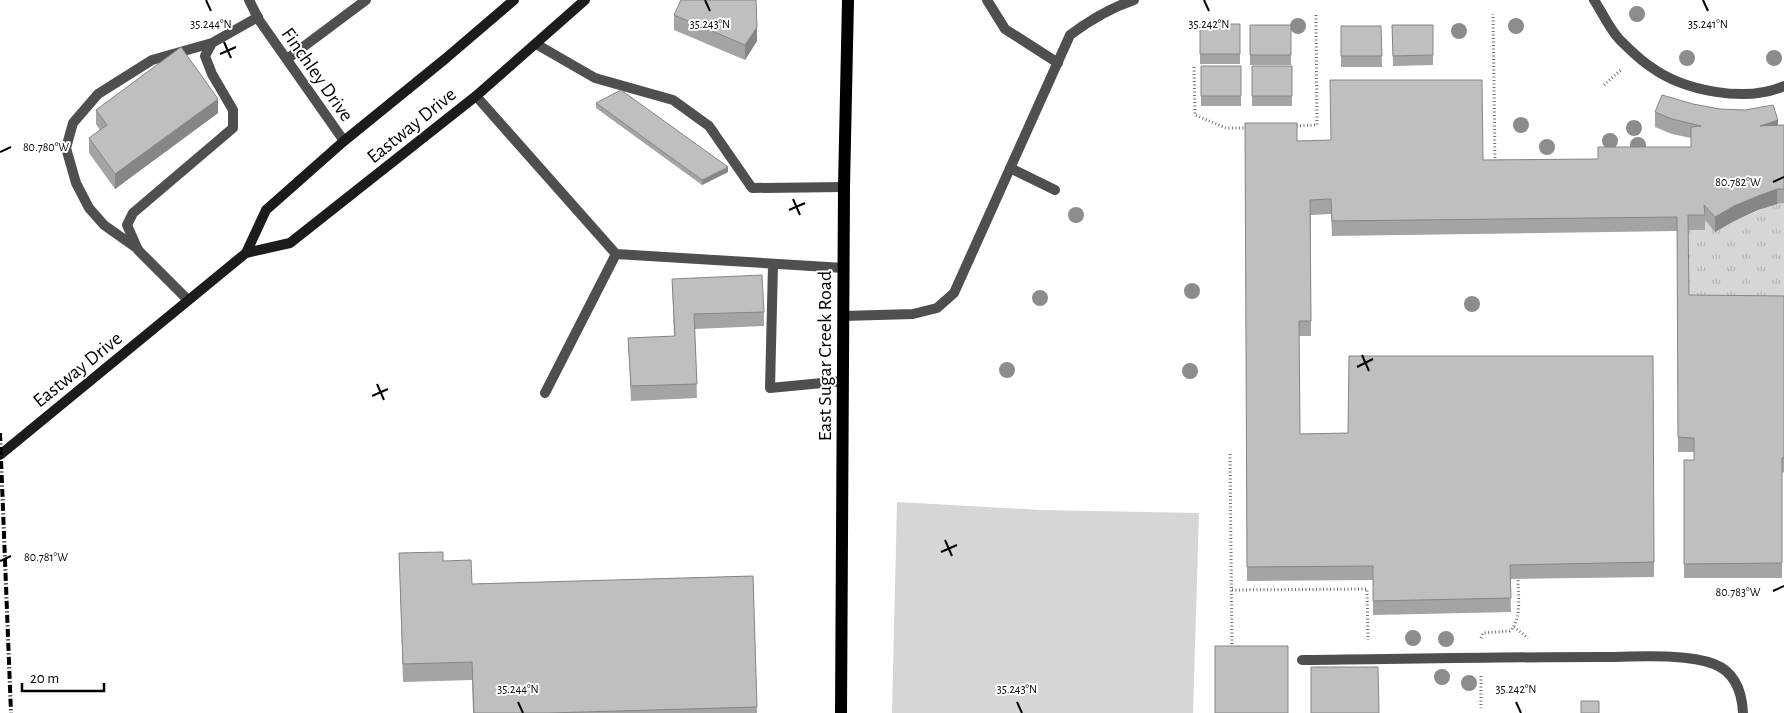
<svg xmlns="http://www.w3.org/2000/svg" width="1784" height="713" viewBox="0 0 1784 713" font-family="'Alegreya Sans',sans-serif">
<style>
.grass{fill:url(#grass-tufts)}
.pitch{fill:#d6d6d6}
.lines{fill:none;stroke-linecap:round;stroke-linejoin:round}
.path{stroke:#717171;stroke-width:3;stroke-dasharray:1 2.5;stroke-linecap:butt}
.lane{stroke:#4f4f4f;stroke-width:10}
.street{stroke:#4f4f4f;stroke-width:10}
.secondary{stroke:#1c1c1c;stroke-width:10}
.primary{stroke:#000;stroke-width:12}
.rail{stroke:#000;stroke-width:4;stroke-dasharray:8 2.5 1 2.5;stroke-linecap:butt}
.tree{fill:#8c8c8c}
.wall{fill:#a4a4a4}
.shaded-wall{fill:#868686}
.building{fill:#bfbfbf;stroke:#868686}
.ticks{fill:none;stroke:#000;stroke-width:2}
.labels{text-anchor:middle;stroke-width:4;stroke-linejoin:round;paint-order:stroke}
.street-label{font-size:20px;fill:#000;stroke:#fff}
.ticks-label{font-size:12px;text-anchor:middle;fill:#000;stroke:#fff;stroke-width:4;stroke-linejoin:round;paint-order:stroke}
</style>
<defs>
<pattern id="grass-tufts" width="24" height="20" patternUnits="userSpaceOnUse" patternTransform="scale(1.25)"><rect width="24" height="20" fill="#d6d6d6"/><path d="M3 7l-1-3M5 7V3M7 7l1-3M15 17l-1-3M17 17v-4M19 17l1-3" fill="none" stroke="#b6b6b6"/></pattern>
</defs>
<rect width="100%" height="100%" fill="#fff"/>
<path class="grass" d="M1784,203V310L1689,309L1688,230H1704V220C1713,220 1726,223 1735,220C1752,215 1766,205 1784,203Z"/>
<path class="pitch" d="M897,502L1041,510L1199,513L1193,713H892Z"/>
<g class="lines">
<path class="path" d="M1194,67L1195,115L1226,128H1247
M1604,85L1622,69
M1293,126L1317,125L1316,15
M1491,161H1495L1493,14
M1230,454L1232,648
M1232,590L1367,589L1368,640
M1514,627L1528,638
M1481,638L1483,633L1510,631C1522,619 1518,595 1518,579
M1481,676V708"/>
<path class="lane" d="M987,0L1005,29L1058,63
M1594,0C1602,12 1609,28 1619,39C1629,49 1640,60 1651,67C1684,91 1746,103 1784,86
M536,44L595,78L673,100L709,126L752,188L844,187
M287,59L366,0
M476,96L616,254L844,268
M1010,168L1055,190
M138,249L104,225L89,208L76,183L66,148L73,123L98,94L152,60L212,43
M773,265L770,388L843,381
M188,300L138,250L127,225L133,213L233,128V110L212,74L205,56L212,43L258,17
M843,316L913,314L937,308L954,293L1070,35C1090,20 1110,8 1134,0
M545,393L616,254
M1302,660C1402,659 1501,657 1601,657C1633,657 1686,653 1714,664C1735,672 1742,692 1743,713"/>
<path class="street" d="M249,0L259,20L344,141"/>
<path class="secondary" d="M246,253L290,243L476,96L585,0
M0,455L246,253L266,210L344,141L445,59L514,0"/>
<path class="primary" d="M841,713L844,187L848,0"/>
<path class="rail" d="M0,433L11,713"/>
</g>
<g class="tree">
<circle cx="1637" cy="14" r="8"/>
<circle cx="1298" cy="26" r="8"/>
<circle cx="1516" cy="26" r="8"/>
<circle cx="1459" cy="31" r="8"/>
<circle cx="1687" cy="58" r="8"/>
<circle cx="1774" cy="58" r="8"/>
<circle cx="1521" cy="125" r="8"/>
<circle cx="1634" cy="128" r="8"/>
<circle cx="1610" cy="141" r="8"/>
<circle cx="1638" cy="145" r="8"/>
<circle cx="1547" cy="147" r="8"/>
<circle cx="1076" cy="215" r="8"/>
<circle cx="1192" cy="291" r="8"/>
<circle cx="1040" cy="298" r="8"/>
<circle cx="1472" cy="304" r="8"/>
<circle cx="1007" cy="370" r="8"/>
<circle cx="1190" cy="371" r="8"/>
<circle cx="1413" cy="638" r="8"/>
<circle cx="1446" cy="639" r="8"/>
<circle cx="1442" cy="677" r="8"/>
<circle cx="1469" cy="683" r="8"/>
</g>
<path class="wall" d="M674,15L757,41L745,60L674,30Z
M1200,24H1240V64H1200Z
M1250,25H1291V65H1250Z
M1392,25H1433V65L1393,66Z
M1341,26H1381L1382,67H1341Z
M1201,66H1241V106H1201Z
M1252,66H1292V106H1252Z
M596,103L728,172L702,185L596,108Z
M1693,104L1778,125H1784V203L1777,204L1758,210L1734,221L1715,232L1705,220V230H1688L1689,295L1784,296V472L1782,473V578H1684V460H1694V452H1678L1677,231L1332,236L1331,214L1311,215V336H1299L1300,434L1348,433L1653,356L1654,577L1510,579L1511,612L1373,615V580L1247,581L1245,123L1297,141L1483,160L1598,159L1691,147V138L1672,134L1655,127V112Z
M96,110L218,113L115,189L89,153V138L100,130L96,124Z
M672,279L764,312V326L695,329L697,398L631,401L628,338L674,336Z
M399,553L443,561L472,584L753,576L757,713H473L472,680L403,682Z"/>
<path class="shaded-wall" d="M757,27V41L745,60V45Z
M218,99V113L115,189V174Z
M1778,120V135L1760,126Z
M728,167V172L702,185V180Z
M1777,189V204L1758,210L1734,221L1715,232V217L1734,206L1758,196Z"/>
<path class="building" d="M681,0H756L757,27L745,45L674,15Z
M1200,24H1240V54H1200Z
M1250,25H1291V55H1250Z
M1392,25H1433V55L1393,56Z
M1341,26H1381L1382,56H1341Z
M181,47L218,99L115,174L89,138L107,125L96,110Z
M1201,66H1241V96H1201Z
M1252,66H1292V96H1252Z
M1330,80H1482L1483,160L1598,159V147H1691V127L1701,126L1672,119L1655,112L1662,95L1693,104L1720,109L1745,110L1773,105L1778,120L1760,126L1784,125V189H1777L1758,196L1734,206L1715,217L1704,205L1705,215H1688L1689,295L1784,296V458H1782V563L1684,564V460H1694V438L1678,437L1677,217L1332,221L1331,199L1310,200L1311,321H1299L1300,434L1348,433L1349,356H1653L1654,562L1510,565L1511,598L1373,601V566L1247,567L1245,123H1297V141L1331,140Z
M621,90L728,167L702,180L596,103Z
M762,275L764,312L694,314L697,384L631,386L628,338L675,336L672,279Z
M443,552V561L471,560L472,584L753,576L757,707L549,713H474L472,662L403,664L399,553Z
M1215,646H1288V713H1215Z
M1311,667H1378L1379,713H1311Z
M1581,701H1599V713H1581Z"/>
<path class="ticks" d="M206,0L211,11M705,0L710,11M1204,0L1209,11M1703,0L1708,11M224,42L231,58M220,54L236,47M0,152L11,147M1773,182L1784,177M793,199L800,215M789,210L805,203M1362,355L1369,371M1357,367L1373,359M377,384L384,400M372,396L388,389M945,540L952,556M941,552L957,545M0,561L11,556M1773,591L1784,586M518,702L523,713M1017,702L1022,713M1516,702L1521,713"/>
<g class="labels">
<g class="street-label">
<text transform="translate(318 74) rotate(55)" y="7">Finchley Drive</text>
<text transform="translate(411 125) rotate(-39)" y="7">Eastway Drive</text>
<text transform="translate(824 356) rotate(-90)" y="7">East Sugar Creek Road</text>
<text transform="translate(77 369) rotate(-39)" y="7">Eastway Drive</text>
</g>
</g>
<g class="ticks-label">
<text x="211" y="28">35.244°N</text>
<text x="710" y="28">35.243°N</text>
<text x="1209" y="28">35.242°N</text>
<text x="1708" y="28">35.241°N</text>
<text x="46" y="151">80.780°W</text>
<text x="1738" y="186">80.782°W</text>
<text x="46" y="561">80.781°W</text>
<text x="1738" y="596">80.783°W</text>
<text x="518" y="693">35.244°N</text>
<text x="1017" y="693">35.243°N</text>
<text x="1516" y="693">35.242°N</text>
</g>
<path d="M22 683v8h82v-8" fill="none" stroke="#000000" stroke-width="2.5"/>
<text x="30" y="683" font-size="15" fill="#000000" stroke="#ffffff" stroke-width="4" paint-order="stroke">20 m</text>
</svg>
